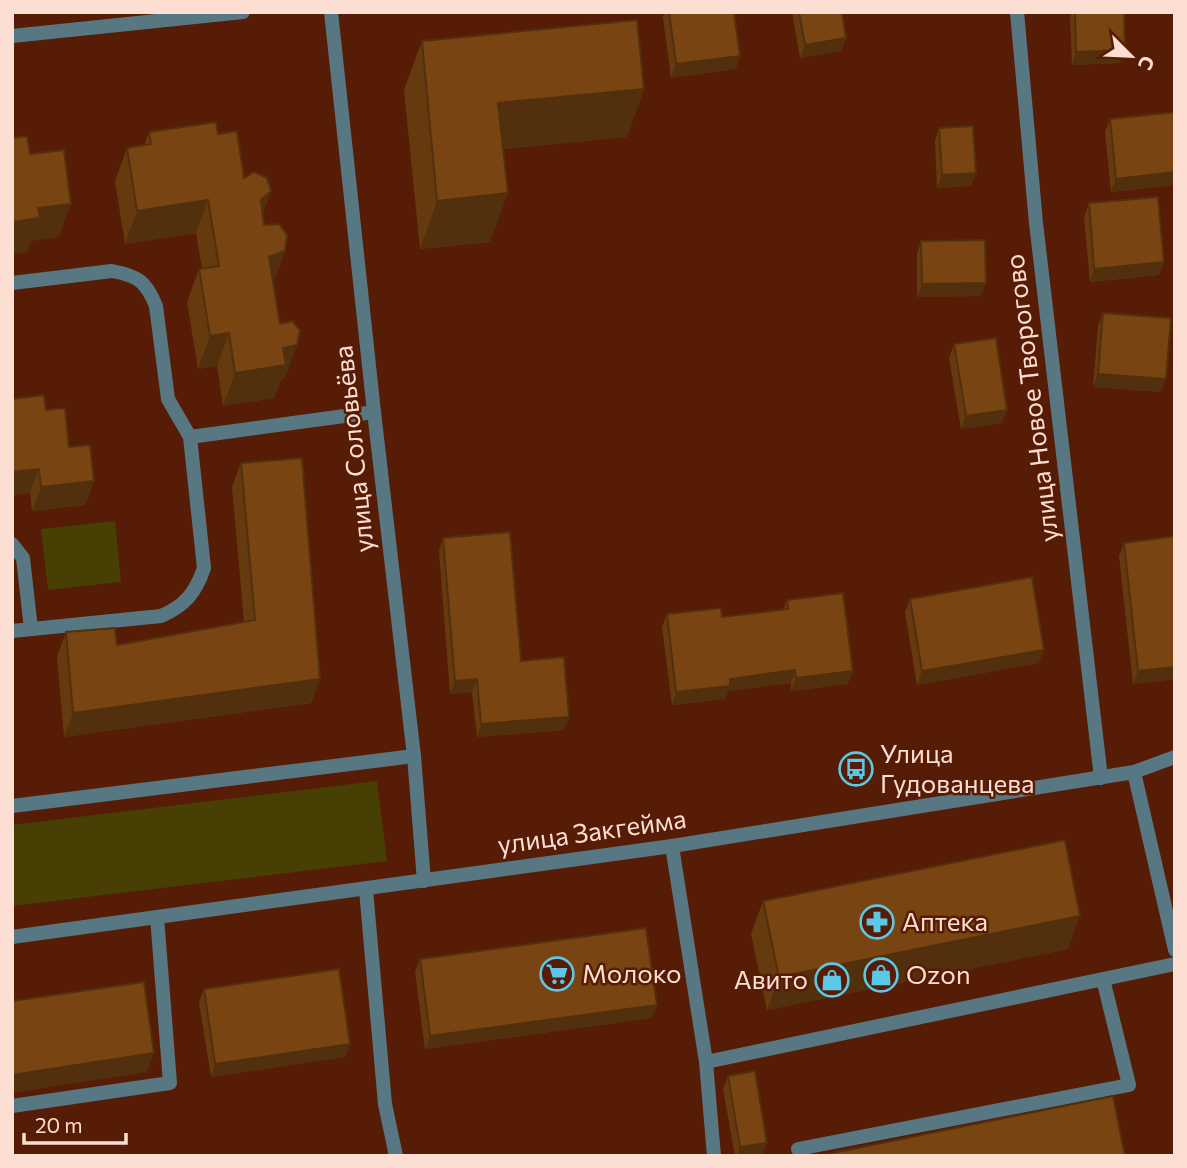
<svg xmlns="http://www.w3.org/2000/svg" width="1187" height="1168" viewBox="0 0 1187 1168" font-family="Commissioner,sans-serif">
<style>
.green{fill:#483f05}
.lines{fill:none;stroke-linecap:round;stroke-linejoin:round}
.service{stroke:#577883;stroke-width:14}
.minor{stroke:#577883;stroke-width:14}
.tertiary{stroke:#577883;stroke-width:14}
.wall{fill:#663a0f}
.shaded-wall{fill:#53300d}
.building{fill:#774412;stroke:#53300d;stroke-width:2}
.labels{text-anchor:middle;stroke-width:5;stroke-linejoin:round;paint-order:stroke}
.street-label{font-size:26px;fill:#fdded3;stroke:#571c05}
.poi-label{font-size:26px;fill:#fdded3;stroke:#571c05;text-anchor:start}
</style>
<rect width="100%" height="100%" fill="#571c05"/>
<path class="green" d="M115,521L121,582L48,590L41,529Z
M377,781L387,861L12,906V825Z"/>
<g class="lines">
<path class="service" d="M12,283L112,271C138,276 146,281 156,306L168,399L190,437
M12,544L23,558L31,629
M12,631L161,616C185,606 196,592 204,568L190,437L374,412
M12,806L414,756
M672,846L706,1062L714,1156
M366,890L385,1104L396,1156
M706,1062L1175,964
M12,1106L170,1083L157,917
M798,1149L1129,1085L1103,979"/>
<path class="minor" d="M331,12L374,412L414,756L424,881
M1017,12L1036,223L1101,778
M12,36L243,12"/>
<path class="tertiary" d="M1134,772L1175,950
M12,937L672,846L1134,772L1175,757"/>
</g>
<path class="wall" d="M664,12H734L736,69L671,78L663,17Z
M792,12H842V51L800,58Z
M1072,12H1124L1125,50L1120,63L1072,65L1070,16Z
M422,41L644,89L627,137L503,149L490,242L420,249L404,90Z
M1175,112V185L1111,192L1105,132L1110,119Z
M939,128L976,173L971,186L937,188L935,141Z
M149,132L218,134L244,178L271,191L263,213L273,283L285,378L281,379L274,398L223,406L217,366L198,369L187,302L199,269H202L196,233L125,244L115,181L127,148L144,146Z
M1089,203L1164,262L1159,275L1090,282L1084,217Z
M921,241L981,296L917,297V254Z
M1103,313L1161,392L1093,387L1098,326Z
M954,344L1002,423L961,429L949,358Z
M12,399L46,410L69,447L94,481L85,505L32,511L30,493L12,495Z
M241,463L320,679L311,703L64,737L57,657L66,632L117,645L244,622L232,487Z
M443,538L521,661L569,717L564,730L477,737L472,692L450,694L439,551Z
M1124,543L1175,679L1133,684L1119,556Z
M910,599L1039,663L917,685L905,612Z
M787,600L848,684L791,691V683L728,691L725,699L672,705L662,627L667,614L722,617L783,610Z
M763,901L1068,949L767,1010L751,934Z
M420,959L652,1018L425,1049L415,972Z
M204,989L350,1044L345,1057L211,1077L199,1002Z
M728,1076L762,1156H735L723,1089Z"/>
<path class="shaded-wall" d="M846,38L842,51L800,58L805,45Z
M1125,50L1120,63L1072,65L1076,52Z
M740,56L736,69L671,78L676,64Z
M644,89L627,137L481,151L498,103Z
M1175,172V185L1111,192L1116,179Z
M976,173L971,186L937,188L942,175Z
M271,191L258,225L261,200Z
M508,193L490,242L420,249L437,201Z
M208,200L196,233L125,244L137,211Z
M71,204L59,237L32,241L28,252L12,254V222L38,208Z
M285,251L273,285L269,257Z
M1164,262L1159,275L1090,282L1094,269Z
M986,283L981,296L917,297L922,284Z
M229,333L217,366L198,369L210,336Z
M297,345L285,378L281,379L274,398L223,406L235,373L283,348Z
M1098,374L1166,379L1161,392L1093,387Z
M1007,410L1002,423L961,429L966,416Z
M39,469L30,493L12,495V472Z
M94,481L85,505L32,511L41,487Z
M1044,650L1039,663L917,685L922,671Z
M1175,667V679L1133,684L1138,671Z
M795,670L791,683L728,691L725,699L672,705L676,692L730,679Z
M853,671L848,684L791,691L796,678Z
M320,679L311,703L64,737L73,713Z
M477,679L472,692L450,694L455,681Z
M569,717L564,730L477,737L481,724Z
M1080,916L1068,949L767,1010L779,977Z
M657,1005L652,1018L425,1049L430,1036Z
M350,1044L345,1057L211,1077L215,1064Z
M154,1053L147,1072L12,1093V1075Z
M767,1143L762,1156H737L740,1147Z"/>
<path class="building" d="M669,12H734L740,56L676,64Z
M799,12H842L846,38L805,45Z
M1075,12H1124L1125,50L1076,52Z
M637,20L644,89L498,103L508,193L437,201L422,41Z
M1175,112V172L1116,179L1110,119Z
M216,122L218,134L237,131L244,178L254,172L267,178L271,191L261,200L264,225L279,224L287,235L285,251L269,257L280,324L292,321L300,330L297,345L283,348L286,365L235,373L229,333L210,336L199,269L219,266L208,200L137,211L127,148L151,144L149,132Z
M973,126L976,173L942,175L939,128Z
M27,136L30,154L64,150L71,204L38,208L40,218L12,222V138Z
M1158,197L1164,262L1094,269L1089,203Z
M985,240L986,283L922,284L921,241Z
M1103,313L1171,318L1166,379L1098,374Z
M996,338L1007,410L966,416L954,344Z
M44,395L46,410L65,408L69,447L90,445L94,481L41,487L39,469L12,472V399Z
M302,458L320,679L73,713L66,632L115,628L117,645L255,620L241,463Z
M510,532L521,661L564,657L569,717L481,724L477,679L455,681L443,538Z
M1175,536V667L1138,671L1124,543Z
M1032,577L1044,650L922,671L910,599Z
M843,593L853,671L796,678L795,670L730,679V686L676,692L667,614L721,608L722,617L788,609L787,600Z
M1065,840L1080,916L779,977L763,901Z
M646,928L657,1005L430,1036L420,959Z
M339,969L350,1044L215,1064L204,989Z
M144,982L154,1053L12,1075V1001Z
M755,1071L767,1143L740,1147L728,1076Z
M1113,1096L1125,1156H818Z"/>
<defs>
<symbol id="bus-ring" viewBox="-11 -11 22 22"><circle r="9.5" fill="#571c05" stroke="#5bc8e7" stroke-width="1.5"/><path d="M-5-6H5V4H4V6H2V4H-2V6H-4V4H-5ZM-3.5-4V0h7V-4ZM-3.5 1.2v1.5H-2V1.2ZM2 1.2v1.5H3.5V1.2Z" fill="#5bc8e7"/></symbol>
<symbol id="pharmacy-ring" viewBox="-11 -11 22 22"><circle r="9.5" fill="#571c05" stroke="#5bc8e7" stroke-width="1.5"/><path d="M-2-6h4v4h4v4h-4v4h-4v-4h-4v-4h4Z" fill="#5bc8e7"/></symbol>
<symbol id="supermarket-ring" viewBox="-11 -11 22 22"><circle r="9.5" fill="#571c05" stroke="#5bc8e7" stroke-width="1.5"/><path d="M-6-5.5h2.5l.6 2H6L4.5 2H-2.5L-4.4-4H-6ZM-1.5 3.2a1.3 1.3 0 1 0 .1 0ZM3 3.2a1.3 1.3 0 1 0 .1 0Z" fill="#5bc8e7"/></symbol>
<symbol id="shop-ring" viewBox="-11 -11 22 22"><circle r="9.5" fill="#571c05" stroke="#5bc8e7" stroke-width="1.5"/><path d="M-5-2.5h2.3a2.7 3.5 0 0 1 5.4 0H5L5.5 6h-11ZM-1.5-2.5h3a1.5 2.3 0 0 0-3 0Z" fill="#5bc8e7"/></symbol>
</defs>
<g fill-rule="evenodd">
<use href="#bus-ring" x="837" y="750" width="38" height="38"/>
<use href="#pharmacy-ring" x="858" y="903" width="38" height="38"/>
<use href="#supermarket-ring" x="538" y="955" width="38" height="38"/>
<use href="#shop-ring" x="862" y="956" width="38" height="38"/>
<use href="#shop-ring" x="813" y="961" width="38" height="38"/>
</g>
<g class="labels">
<g class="street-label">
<text transform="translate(1032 398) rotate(-97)" y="9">улица Новое Творогово</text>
<text transform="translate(354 449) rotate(-96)" y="9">улица Соловьёва</text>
<text transform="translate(592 832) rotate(-8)" y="9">улица Закгейма</text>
</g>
<g class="poi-label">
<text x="880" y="763">Улица<tspan x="880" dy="30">Гудованцева</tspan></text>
<text x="902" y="931">Аптека</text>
<text x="582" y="983">Молоко</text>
<text x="906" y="984">Ozon</text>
<text x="808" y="989" text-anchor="end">Авито</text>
</g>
</g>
<rect width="1187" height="1168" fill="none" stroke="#fdded3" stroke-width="28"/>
<g transform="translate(1131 56) rotate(114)" stroke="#571c05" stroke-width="5" paint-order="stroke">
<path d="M0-5L12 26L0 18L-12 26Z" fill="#fdded3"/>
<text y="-10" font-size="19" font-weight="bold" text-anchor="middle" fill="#fdded3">С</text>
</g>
<path d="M24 1133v10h102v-10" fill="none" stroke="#fdded3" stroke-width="3.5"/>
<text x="35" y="1133" font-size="21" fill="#fdded3" stroke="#571c05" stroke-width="5" paint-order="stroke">20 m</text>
</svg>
